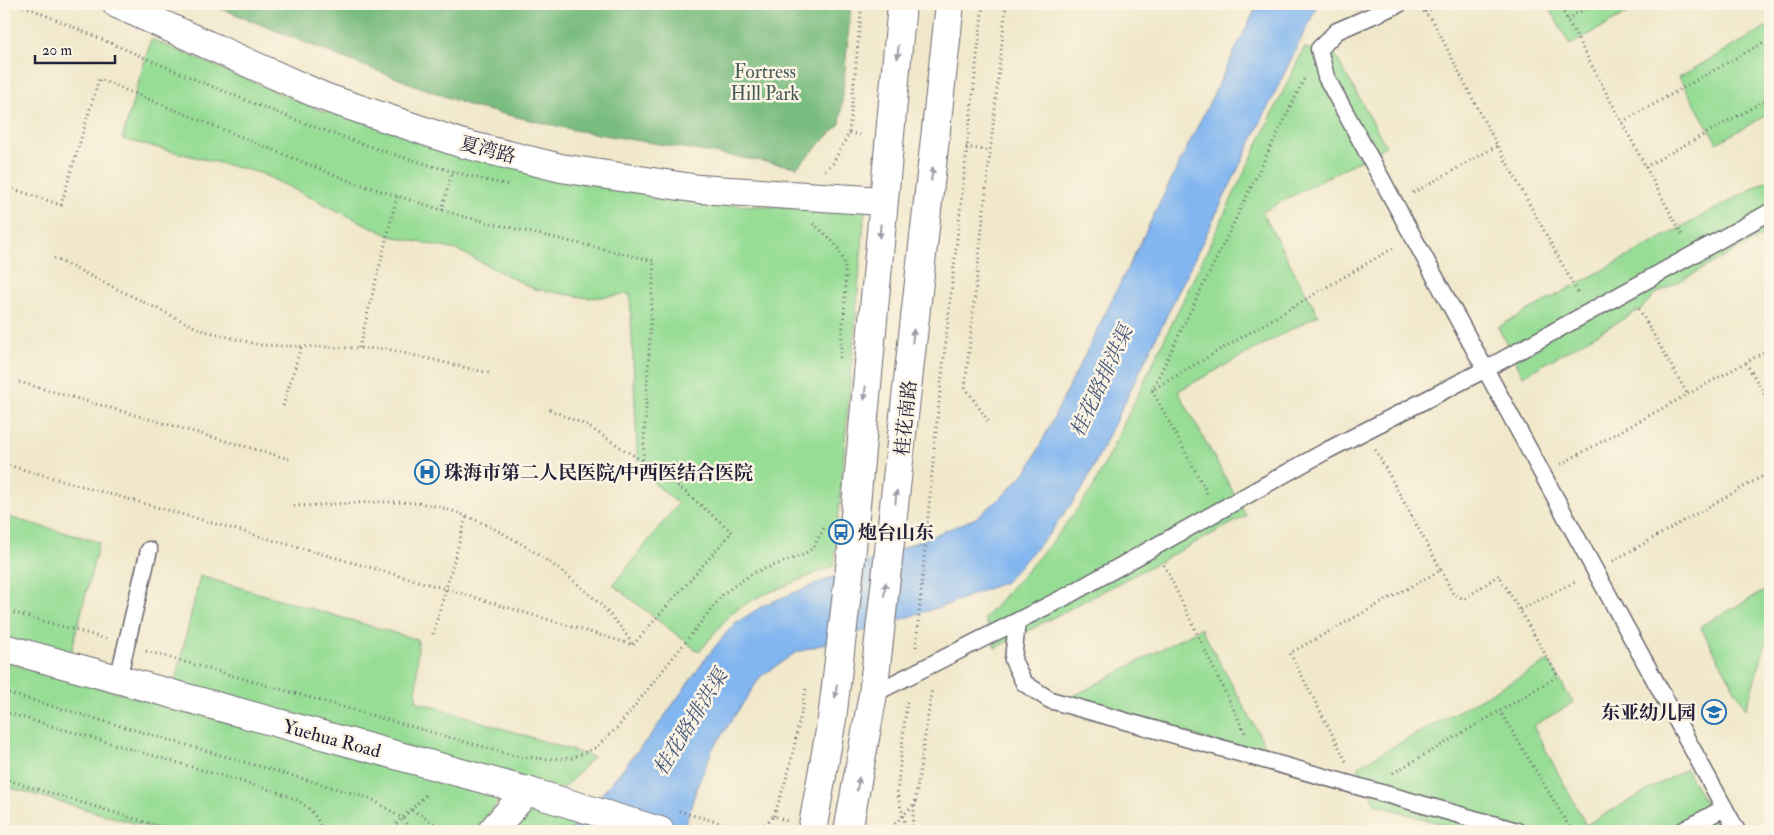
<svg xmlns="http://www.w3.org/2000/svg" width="1774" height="835" viewBox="0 0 1774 835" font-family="'IM FELL Double Pica','Noto Serif SC',serif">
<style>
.green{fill:#97dd96;stroke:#5c8068}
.forest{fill:#79bc7f;stroke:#4e6f5d}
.water{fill:#82b6f0;stroke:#526c96}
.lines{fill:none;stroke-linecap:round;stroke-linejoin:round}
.lane-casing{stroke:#6a676d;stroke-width:19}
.street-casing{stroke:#6a676d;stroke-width:30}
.secondary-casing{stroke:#6a676d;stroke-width:30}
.path{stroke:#6a676d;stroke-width:3;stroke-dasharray:1 4;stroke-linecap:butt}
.lane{stroke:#fff;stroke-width:16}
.street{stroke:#fff;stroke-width:28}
.secondary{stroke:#fff;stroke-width:28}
.oneway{fill:#9c9ca7}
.labels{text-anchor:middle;stroke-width:5;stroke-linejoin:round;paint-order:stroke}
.park-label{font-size:19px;fill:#455a56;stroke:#fcf5e5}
.street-label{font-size:19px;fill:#22223b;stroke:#fcf5e5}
.poi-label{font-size:19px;font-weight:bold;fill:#22223b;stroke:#fcf5e5;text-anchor:start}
.water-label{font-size:20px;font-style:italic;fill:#44567a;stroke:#fcf5e5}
</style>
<rect width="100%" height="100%" fill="#fcf5e5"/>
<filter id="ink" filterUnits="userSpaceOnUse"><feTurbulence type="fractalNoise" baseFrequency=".02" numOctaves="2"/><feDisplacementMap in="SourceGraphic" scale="10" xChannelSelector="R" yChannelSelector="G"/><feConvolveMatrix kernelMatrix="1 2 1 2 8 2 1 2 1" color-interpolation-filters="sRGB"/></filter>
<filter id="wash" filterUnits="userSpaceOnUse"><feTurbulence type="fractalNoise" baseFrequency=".0096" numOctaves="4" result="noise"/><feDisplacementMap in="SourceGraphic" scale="20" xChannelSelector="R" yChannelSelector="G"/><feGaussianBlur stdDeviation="1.12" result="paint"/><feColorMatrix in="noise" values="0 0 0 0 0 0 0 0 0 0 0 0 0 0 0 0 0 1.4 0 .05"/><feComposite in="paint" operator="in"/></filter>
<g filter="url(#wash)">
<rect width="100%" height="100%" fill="#f1e8cb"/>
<path class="green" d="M1547,4H1644L1570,45Z
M1770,25V113L1717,143L1679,77Z
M151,39L317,109L564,180L706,204L865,210L834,566L758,597L731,613L699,652L613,585L678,504L638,469L630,294L589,298L534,289L457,250L390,236L260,173L122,139Z
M1304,48L1334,53L1386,146L1262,212L1318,315L1178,391L1246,516L995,648L985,618L1053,541L1093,488Z
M1770,179V232L1654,295L1641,309L1523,376L1498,327Z
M4,516L99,542L70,657L4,639Z
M200,576L418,640L416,701L593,757L563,789L175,683Z
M1770,588V630L1746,709L1700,626Z
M1201,628L1273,760L1072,697Z
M1549,661L1573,703L1533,726L1586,825L1686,769L1721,831H1464L1375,804L1358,766Z
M4,662L503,797L473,831H162L4,786Z
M527,793L586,811L570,831H494Z"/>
<path class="forest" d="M210,4H851L840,124L797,167L574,130L473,107L341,57Z"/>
<path class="water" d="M1258,4H1318L1083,488L1049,534L1005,582L949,604L795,653L761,676L712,750L697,787L683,831H571L654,731L709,654L734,624L764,605L976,518L1003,496L1029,468Z"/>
</g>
<g filter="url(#ink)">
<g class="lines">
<defs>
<path id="lane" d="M1399,4L1337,31L1319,49L1326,77L1737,831
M1017,622L1013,660L1024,683L1050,700L1517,831
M118,679L149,550
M873,694L1065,597L1326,451L1486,369L1770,212
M1682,831L1724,808"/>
<path id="street" d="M492,831L527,791"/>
<path id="secondary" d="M117,4L324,97L460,143L561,168L699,189L883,201
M4,648L527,791L660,831
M812,831L832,719L851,559L902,4
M848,831L873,694L950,4"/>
</defs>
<use href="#lane" class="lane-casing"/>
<use href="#street" class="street-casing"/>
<use href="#secondary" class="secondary-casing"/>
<path class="path" d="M19,4C179,71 338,148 508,185
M1559,4L1683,237
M1420,8L1433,21L1482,117L1579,295
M1425,12L1442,4
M1567,19L1594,4
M1622,122L1770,39
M849,133L863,135
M966,147L990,151
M1645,167L1770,98
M825,170L833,163L849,133L862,4
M4,186L61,205L99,79L352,182L465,217L654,261L643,461
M1413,193L1497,146
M442,210L452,172
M813,224C825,233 838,244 843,259C850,279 841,334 840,358
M54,258L201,330L260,345L387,349L489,373
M1639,309L1688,395
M359,348L397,196
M1746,363L1770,403
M19,382L289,459
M1152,390L1304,79
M283,406L301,347
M988,421L965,387L1006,4
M4,464L446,589L633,645L732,532L670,479L586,425L546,408
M1561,464L1770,349
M1207,493L1152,390L1395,247
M294,506C334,505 376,500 415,503C482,507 600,587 632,644
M1613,561L1770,472
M1164,565L1245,733
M1441,570L1453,594L1464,599L1499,575L1558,676L1500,711L1572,831
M4,610L107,639
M1520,610L1577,581
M433,634L467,515
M916,647L936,429L983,4
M146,651L515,756L546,759L572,758L595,748L618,727L724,593L753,573L803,555L813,548L825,526
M4,692L372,799L403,819L411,831
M4,712L281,793C303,802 314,808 322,831
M1346,761L1290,653L1441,570L1375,449
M1393,773L1500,711
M4,779L175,831
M412,810L447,831
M679,811L748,831
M774,816L790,767L806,689
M389,831L428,793
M757,831L774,816L787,821
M888,831L917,801
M907,831L897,793L907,700
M911,831L932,688"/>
<use href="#lane" class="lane"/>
<use href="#street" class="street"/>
<use href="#secondary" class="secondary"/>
</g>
<defs><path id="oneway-solid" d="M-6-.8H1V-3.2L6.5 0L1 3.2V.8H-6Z" transform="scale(1.25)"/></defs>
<g class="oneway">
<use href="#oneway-solid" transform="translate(898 52) rotate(95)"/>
<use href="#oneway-solid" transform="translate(932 174) rotate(-83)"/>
<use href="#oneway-solid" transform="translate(880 231) rotate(95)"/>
<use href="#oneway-solid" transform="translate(913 336) rotate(-84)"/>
<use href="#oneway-solid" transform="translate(865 393) rotate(95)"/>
<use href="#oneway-solid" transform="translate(896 497) rotate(-84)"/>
<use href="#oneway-solid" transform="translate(885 589) rotate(-82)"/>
<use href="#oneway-solid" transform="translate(836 691) rotate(98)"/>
<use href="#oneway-solid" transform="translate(858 784) rotate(-80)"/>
</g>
</g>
<defs>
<symbol id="hospital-ring" viewBox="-11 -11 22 22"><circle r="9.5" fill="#fcf5e5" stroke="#1f6fb2" stroke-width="1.5"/><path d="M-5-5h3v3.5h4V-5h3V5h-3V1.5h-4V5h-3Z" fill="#1f6fb2"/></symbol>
<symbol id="bus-ring" viewBox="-11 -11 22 22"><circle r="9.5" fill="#fcf5e5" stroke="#1f6fb2" stroke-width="1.5"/><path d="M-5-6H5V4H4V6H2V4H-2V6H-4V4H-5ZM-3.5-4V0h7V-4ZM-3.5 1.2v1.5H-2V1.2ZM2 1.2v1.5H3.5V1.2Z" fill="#1f6fb2"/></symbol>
<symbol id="school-ring" viewBox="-11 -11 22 22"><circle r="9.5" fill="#fcf5e5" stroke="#1f6fb2" stroke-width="1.5"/><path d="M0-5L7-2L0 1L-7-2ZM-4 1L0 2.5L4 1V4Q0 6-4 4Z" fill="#1f6fb2"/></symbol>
</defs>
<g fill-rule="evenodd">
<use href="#hospital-ring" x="413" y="458" width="28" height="28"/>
<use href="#bus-ring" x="827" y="518" width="28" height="28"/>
<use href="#school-ring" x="1700" y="698" width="28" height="28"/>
</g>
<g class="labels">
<g class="park-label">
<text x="765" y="78">Fortress<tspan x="765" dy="22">Hill Park</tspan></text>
</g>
<g class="street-label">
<text transform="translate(488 149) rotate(15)" y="7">夏湾路</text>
<text transform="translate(905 418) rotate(-84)" y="7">桂花南路</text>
<text transform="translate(332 738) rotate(15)" y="7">Yuehua Road</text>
</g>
<g class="poi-label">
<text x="444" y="479">珠海市第二人民医院/中西医结合医院</text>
<text x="858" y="539">炮台山东</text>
<text x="1696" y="719" text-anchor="end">东亚幼儿园</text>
</g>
<g class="water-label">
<text transform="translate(1101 381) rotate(-65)" y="7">桂花路排洪渠</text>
<text transform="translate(690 722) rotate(-58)" y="7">桂花路排洪渠</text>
</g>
</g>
<rect width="1774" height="835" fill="none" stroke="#fcf5e5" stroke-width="20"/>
<path d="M35 55v8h80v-8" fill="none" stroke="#22223b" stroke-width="2.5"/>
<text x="42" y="55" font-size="15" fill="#22223b" stroke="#fcf5e5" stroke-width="4" paint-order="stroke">20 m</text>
</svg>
